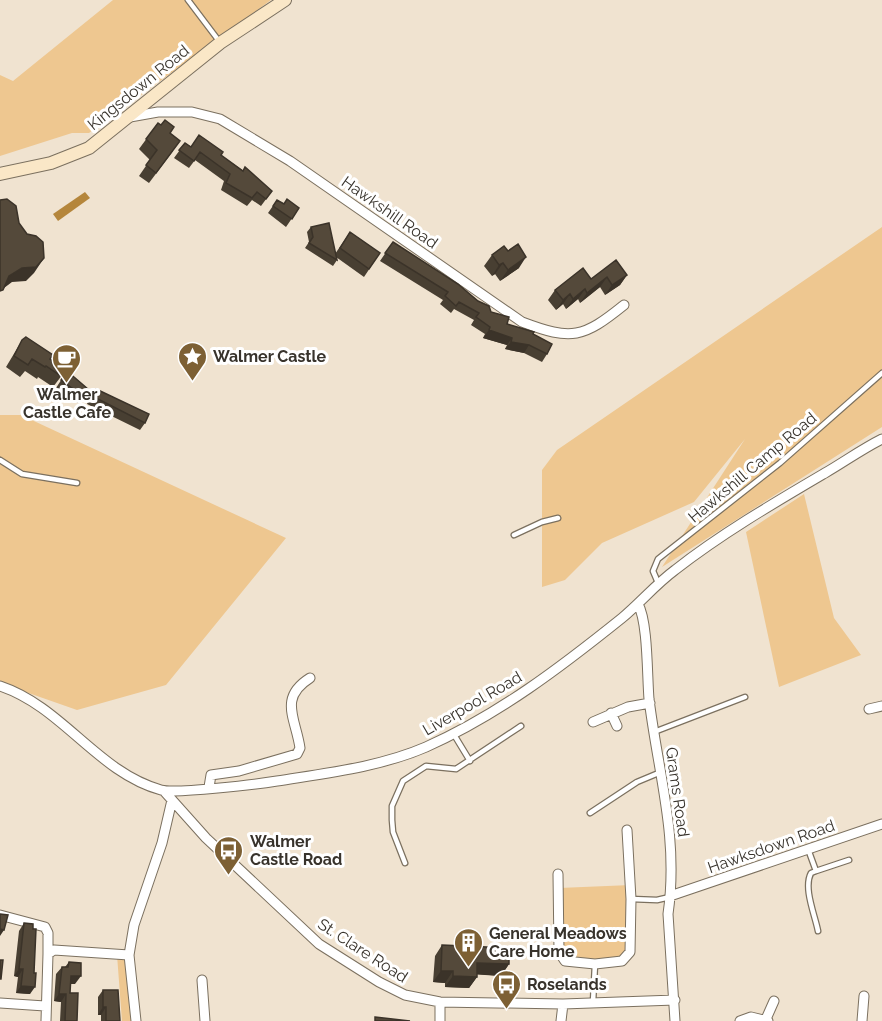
<svg xmlns="http://www.w3.org/2000/svg" width="882" height="1021" viewBox="0 0 882 1021" font-family="Raleway,sans-serif">
<style>
.green{fill:#eec790}
.water{fill:#b5863b}
.lines{fill:none;stroke-linecap:round;stroke-linejoin:round}
.lane-casing{stroke:#7b705f;stroke-width:7}
.street-casing{stroke:#7b705f;stroke-width:11}
.secondary-casing{stroke:#7b705f;stroke-width:14}
.lane{stroke:#fff;stroke-width:4.5}
.street{stroke:#fff;stroke-width:9}
.secondary{stroke:#fae7c7;stroke-width:12}
.wall{fill:#483f32}
.shaded-wall{fill:#3b3329}
.building{fill:#54493a;stroke:#3b3329;stroke-width:1.5}
.labels{text-anchor:middle;stroke-width:6;stroke-linejoin:round;paint-order:stroke}
.street-label{font-size:16px;fill:#38332c;stroke:#fff}
.poi-label{font-size:16px;font-weight:bold;fill:#38332c;stroke:#fff;text-anchor:start}
</style>
<rect width="100%" height="100%" fill="#f0e3d0"/>
<path class="green" d="M113,0H271L89,133H72L0,156V75L13,81Z
M882,227V427L662,567L745,439L694,502L602,543L565,580L542,587V470L557,450Z
M0,415H21L286,538L166,685L77,710L0,683Z
M804,494L834,618L861,655L779,687L746,532Z
M631,885L627,957L570,963L559,952V888Z
M117,955H129L136,1021H122Z"/>
<path class="water" d="M85,192L90,198L58,221L53,214Z"/>
<g class="lines">
<defs>
<path id="lane" d="M188,0L219,41
M0,460L22,474L77,483
M514,535L542,522L558,518
M659,585L653,571L658,559L780,463L882,373
M654,732L745,697
M453,733L470,761
M590,813L637,782L661,772
M808,849L816,871L811,873C803,888 815,915 818,931
M405,863L393,832L392,820V806L403,781L426,766L456,769L521,726
M816,871L849,860
M631,899L657,900L670,897
M593,1002L595,964"/>
<path id="street" d="M130,117L158,112H192L220,119L290,161L522,322C572,341 583,338 624,305
M638,604C648,622 647,675 649,699C658,773 679,837 668,914L675,1021
M0,686C63,707 97,772 161,790C176,794 258,784 277,781C327,773 380,767 426,747C498,715 561,667 622,618C640,603 656,584 675,570C721,534 774,503 825,473C844,462 862,449 882,439
M869,709L882,706
M611,713L617,726
M593,722L628,707L650,703
M209,787L211,775L239,771L297,754L300,748C296,719 278,698 310,678
M164,791L206,838L319,944L379,982L405,995L440,1002L563,1004L675,1000
M558,874L559,952L565,961L595,964L622,961L630,952L631,899L627,830
M670,896L882,824
M0,915L45,927L48,933V954
M202,980L205,1021
M0,1003L45,1006
M766,1019L774,1001
M46,1021L48,954L54,950L129,955
M136,1021L129,955L134,925L162,843L172,800
M440,1021V1002
M561,1021L563,1004
M740,1021L751,1017L768,1021
M862,1021L864,996"/>
<path id="secondary" d="M0,174L51,163L89,148L220,43L285,0"/>
</defs>
<use href="#lane" class="lane-casing"/>
<use href="#street" class="street-casing"/>
<use href="#secondary" class="secondary-casing"/>
<use href="#lane" class="lane"/>
<use href="#street" class="street"/>
<use href="#secondary" class="secondary"/>
</g>
<path class="wall" d="M158,123L170,133L173,151L149,183L139,176L150,160L139,149Z
M185,143L191,147L221,155L272,191L261,206L252,200L247,206L221,190L224,181L195,160L189,168L174,158Z
M277,200L284,204L299,208L286,227L268,213Z
M311,227L335,254L350,232L380,253L364,277L336,257L337,260L333,266L305,248L309,242L307,232Z
M393,242L507,324L533,334L547,354L542,362L524,353L505,349L507,345L483,338L485,334L471,325L474,320L454,309L451,313L440,304L443,300L380,261Z
M492,255L519,268L500,281L495,274L492,276L484,266Z
M627,275L620,285L605,295L600,287L580,303L578,299L566,309L563,304L556,310L548,300L555,290L591,279Z
M22,340L66,370L53,387L38,377L37,379L25,371L20,377L6,367L15,352Z
M67,371L88,389L78,403L56,388Z
M96,389L145,423L140,430L87,404L90,396Z
M24,923L34,973L30,994L16,993L18,977L14,976L19,931Z
M442,945L509,964L501,976L477,974V977L469,988L445,987V983L433,982L435,956Z
M69,962L75,984H70V993L77,1021H60L61,1002L54,1001L56,974L62,967H65Z
M103,990L120,1021H101V1015H98V997Z"/>
<path class="shaded-wall" d="M526,257L519,268L500,281L508,270Z
M44,258L34,273L26,281L12,282L0,291L9,276L22,268Z
M503,263L495,274L492,276L499,265Z
M627,275L620,285L605,295L612,285Z
M607,277L600,287L580,303L587,293Z
M585,289L578,299L566,309L573,299Z
M570,294L563,304L556,310L563,300Z
M489,330L512,338L507,345L483,338Z
M511,342L529,345L524,353L505,349Z
M0,929L4,930L0,936Z
M477,963L509,964L501,976L469,974Z
M19,969H23L18,977L14,976Z
M441,971H453L445,983L433,982Z
M71,976H81L75,984L65,983Z
M453,976L477,977L469,988L445,987Z
M21,986L35,987L30,994L16,993Z
M59,994H66L61,1002L54,1001Z
M103,1007H106L101,1015H98Z"/>
<path class="building" d="M165,120L174,127L170,133L180,141L156,173L146,165L157,150L146,139L158,123L161,125Z
M199,135L223,152L221,155L243,171L245,167L272,191L266,199L257,192L252,198L226,183L230,174L200,152L194,161L179,150L185,143L191,147Z
M7,199L16,206L19,223L27,234L36,236L43,242L44,258L36,267L22,268L9,276L3,290L0,291V200Z
M287,199L299,208L292,219L273,206L277,200L284,204Z
M329,223L337,260L309,243L313,237L311,227Z
M350,232L380,253L369,269L340,248Z
M393,242L458,284L478,301L489,306L491,312L509,317L507,324L534,332L533,334L552,344L547,354L529,345L511,342L512,338L489,330L490,327L476,317L479,313L459,302L456,306L445,296L448,292L385,253Z
M518,244L526,257L508,270L503,263L499,265L492,255L504,246L508,251Z
M616,260L627,275L612,285L607,277L587,293L585,289L573,299L570,294L563,300L555,290L583,268L591,279Z
M26,337L53,355L50,359L66,370L61,376L46,366L45,367L32,359L28,365L14,356L22,340Z
M67,371L88,389L83,396L61,380Z
M96,389L149,414L145,423L92,396Z
M0,914L8,915L4,930L0,929Z
M24,923L33,924V929H36L34,973H36L35,987L21,986L23,969H19Z
M442,945L509,948V964L477,963V977L453,976V971H441Z
M0,960H3L1,979H0Z
M69,962L81,963V976H71L70,993H78L77,1021H65L66,994H59L62,967H68Z
M103,990H118L120,1021H106V1007H103Z
M375,1017L410,1021H375Z"/>
<defs>
<symbol id="sight-pin" viewBox="-11 -11 22 30"><path d="M0 17L-7.5 6A9.5 9.5 0 1 1 7.5 6Z" fill="#7d6034" stroke="#fff"/><path d="M0-6L1.8-2.2L6-1.7L2.9 1.2L3.7 5.4L0 3.3L-3.7 5.4L-2.9 1.2L-6-1.7L-1.8-2.2Z" fill="#fff"/></symbol>
<symbol id="cafe-pin" viewBox="-11 -11 22 30"><path d="M0 17L-7.5 6A9.5 9.5 0 1 1 7.5 6Z" fill="#7d6034" stroke="#fff"/><path d="M-5.5-4.5H6V0H3Q3 3.5 0 3.5H-2.5Q-5.5 3.5-5.5 0ZM3-3.2v2h1.7v-2ZM-6 4.5H4V6H-6Z" fill="#fff"/></symbol>
<symbol id="bus-pin" viewBox="-11 -11 22 30"><path d="M0 17L-7.5 6A9.5 9.5 0 1 1 7.5 6Z" fill="#7d6034" stroke="#fff"/><path d="M-5-6H5V4H4V6H2V4H-2V6H-4V4H-5ZM-3.5-4V0h7V-4ZM-3.5 1.2v1.5H-2V1.2ZM2 1.2v1.5H3.5V1.2Z" fill="#fff"/></symbol>
<symbol id="building-pin" viewBox="-11 -11 22 30"><path d="M0 17L-7.5 6A9.5 9.5 0 1 1 7.5 6Z" fill="#7d6034" stroke="#fff"/><path d="M-4-6H4V6H1V3H-1V6H-4ZM-2.5-4.3h1.7v1.8h-1.7ZM.8-4.3h1.7v1.8H.8ZM-2.5-1h1.7V.8h-1.7ZM.8-1h1.7V.8H.8Z" fill="#fff"/></symbol>
</defs>
<g fill-rule="evenodd">
<use href="#sight-pin" x="176" y="340" width="33" height="45"/>
<use href="#cafe-pin" x="50" y="342" width="33" height="45"/>
<use href="#bus-pin" x="212" y="834" width="33" height="45"/>
<use href="#building-pin" x="452" y="926" width="33" height="45"/>
<use href="#bus-pin" x="490" y="968" width="33" height="45"/>
</g>
<g class="labels">
<g class="street-label">
<text transform="translate(138 87) rotate(-39)" y="6">Kingsdown Road</text>
<text transform="translate(390 212) rotate(35)" y="6">Hawkshill Road</text>
<text transform="translate(752 467) rotate(-40)" y="6">Hawkshill Camp Road</text>
<text transform="translate(472 703) rotate(-30)" y="6">Liverpool Road</text>
<text transform="translate(678 792) rotate(82)" y="6">Grams Road</text>
<text transform="translate(771 846) rotate(-19)" y="6">Hawksdown Road</text>
<text transform="translate(363 950) rotate(33)" y="6">St. Clare Road</text>
</g>
<g class="poi-label">
<text x="213" y="362">Walmer Castle</text>
<text x="67" y="400" text-anchor="middle">Walmer<tspan x="67" dy="18">Castle Cafe</tspan></text>
<text x="250" y="847">Walmer<tspan x="250" dy="18">Castle Road</tspan></text>
<text x="489" y="939">General Meadows<tspan x="489" dy="18">Care Home</tspan></text>
<text x="527" y="990">Roselands</text>
</g>
</g>
</svg>
